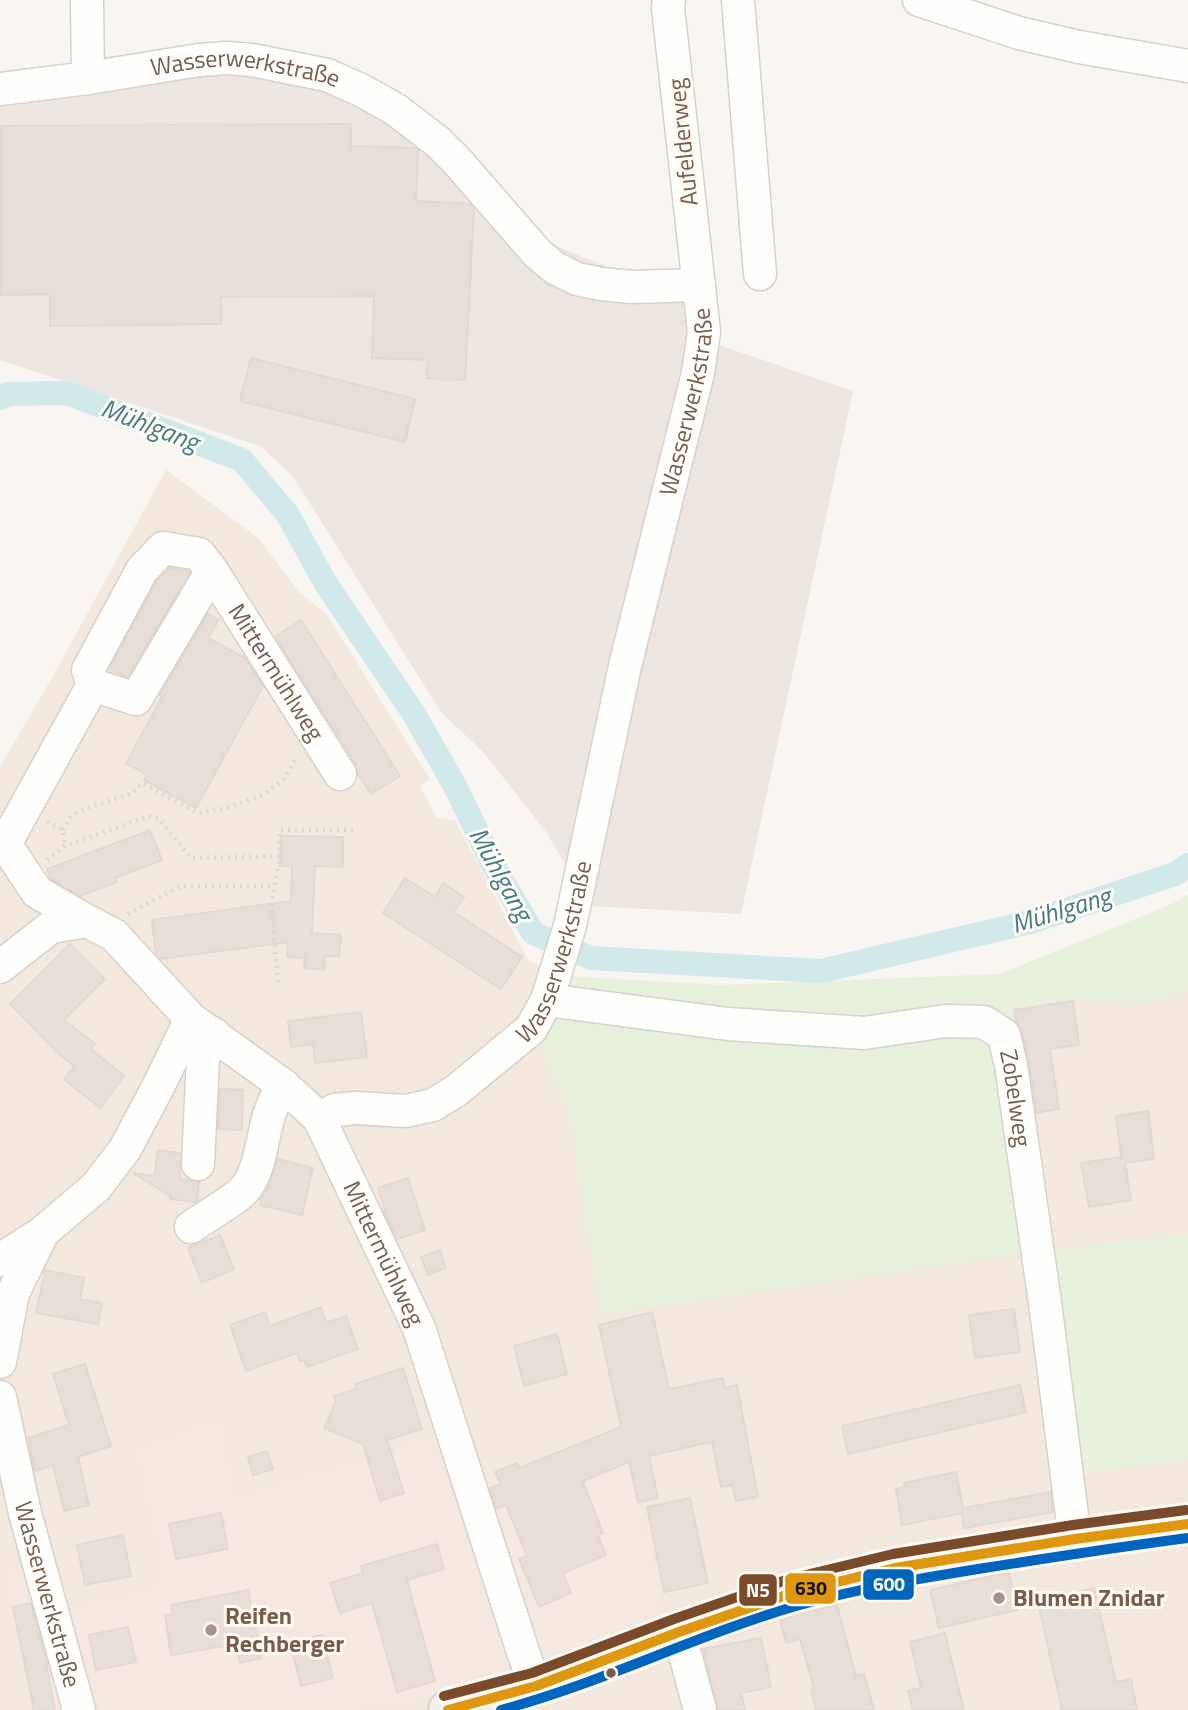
<svg xmlns="http://www.w3.org/2000/svg" width="1188" height="1710" viewBox="0 0 1188 1710" font-family="'Titillium Web',sans-serif">
<style>
.residential{fill:#f2e8de}
.commercial{fill:#f6e8e1}
.industrial{fill:#ede5e0}
.green{fill:#e7f0db}
.lines{fill:none;stroke-linecap:round;stroke-linejoin:round}
.canal{stroke:#d0e8ea;stroke-width:24}
.building{fill:#e6ded7;stroke:#e2d8d2;stroke-width:2}
.minor-casing{stroke:#d7d1cb;stroke-width:35}
.major-casing{stroke:#dad1cc;stroke-width:42}
.path{stroke:#dcd5d0;stroke-width:4.5;stroke-dasharray:2 5;stroke-linecap:butt}
.minor{stroke:#fefefd;stroke-width:32}
.major{stroke:#f3eee8;stroke-width:38}
.bus-1-casing{stroke:#fffaf3;stroke-width:16}
.bus-2-casing{stroke:#fffaf3;stroke-width:16}
.bus-3-casing{stroke:#fffaf3;stroke-width:16}
.bus-1{stroke:#de970f;stroke-width:10}
.bus-2{stroke:#0065bd;stroke-width:10}
.bus-3{stroke:#7a4b2a;stroke-width:10}
.poi-dot{fill:#a69286;stroke:#fffaf3;stroke-width:2.5}
.bus-dot{fill:#7a5c4d;stroke:#fffaf3;stroke-width:2.5}
.labels{text-anchor:middle;stroke-width:6;stroke-linejoin:round;paint-order:stroke}
.street-label{font-size:24px;fill:#7a5c4d;stroke:#fffaf3}
.poi-label{font-size:24px;font-weight:bold;fill:#7a5c4d;stroke:#fffaf3;text-anchor:start}
.water-label{font-size:26px;font-style:italic;fill:#437c86;stroke:#fffaf3}
.line-badge{stroke:#fffaf3;stroke-width:2.5}
.badge-label{font-size:19px;text-anchor:middle;font-weight:bold;fill:#fff}
.pale-badge-label{font-size:19px;text-anchor:middle;font-weight:bold;fill:#111}
</style>
<rect width="100%" height="100%" fill="#f9f5f0"/>
<path class="residential" d="M166,470L257,537L299,592L327,615L430,779L420,786L436,817L455,820L528,960L545,970L565,976L543,1054L569,1112L602,1314L1003,1090L1013,1007L1074,999L1143,1003L1188,990V1234L1049,1250L1080,1472L1188,1459V1710H350L414,1699L516,1667L661,1613L629,1458L532,1463L477,1481L444,1436L238,1500L218,1420L138,1451L166,1580L148,1591L77,1608L70,1607L53,1610L4,1566L34,1710H0V767L53,676Z"/>
<path class="commercial" d="M218,1420L239,1500L445,1436L477,1481L532,1463L629,1458L662,1613L516,1667L414,1699L350,1710H34L4,1566L40,1554L54,1610L70,1607L77,1608L148,1591L166,1580L138,1451Z"/>
<path class="industrial" d="M339,65L448,129L551,244L620,272L708,271L713,343L853,391L741,914L589,906L547,833L484,753L441,712L292,475L260,446L0,360V76Z"/>
<path class="green" d="M1188,894V990L1143,1003L1074,999L1013,1007L1003,1090L1024,1254L602,1314L569,1112L543,1054L545,1031L565,976L721,985L1000,974L1174,903Z
M1188,1234V1459L1080,1472L1048,1250Z"/>
<g class="lines">
<path class="canal" d="M0,398L8,394L67,393L242,460L288,515L326,584L414,714L456,788L493,865L533,933L591,958L821,971L1030,922L1175,874L1188,865"/>
</g>
<path class="building" d="M351,124V146L415,148L418,150L416,201L470,204L474,209L465,380L427,378L428,360L372,358L374,296L221,297V324L50,326V294L0,295V126Z
M251,358L415,399L405,442L240,401Z
M170,568L190,572L128,677L120,674L109,669L157,581Z
M208,614L219,620L208,638L245,658L263,686L196,808L144,780L147,775L126,763L162,697L159,695Z
M301,620L400,776L371,794L358,774L356,764L276,638V636Z
M150,830L162,860L115,878L117,882L80,896L51,879L47,869Z
M281,836L343,837V867L315,866L312,933L341,935L339,956H325L324,970L304,968L305,958L287,957L288,942L161,959L156,954L152,920L291,901L292,866H280Z
M405,878L435,897L443,883L464,897L454,912L522,957L501,989L383,913Z
M70,944L105,979L64,1020L95,1044L91,1049L124,1076L100,1108L64,1079L74,1066L60,1055L10,1004Z
M1073,1001L1079,1045L1050,1049L1059,1109L1036,1113L1029,1061L1022,1031L1016,1021L1014,1010Z
M361,1012L367,1057L315,1063L313,1044L291,1047L288,1021Z
M220,1089L243,1090L242,1130L218,1129Z
M1148,1111L1154,1159L1125,1163L1131,1200L1089,1207L1081,1163L1121,1157L1116,1116Z
M158,1150L180,1153V1179L199,1182L197,1201L195,1202L170,1199V1196L133,1173L154,1176Z
M278,1159L313,1168L302,1215L260,1205L262,1197L270,1183Z
M408,1178L425,1230L397,1239L383,1210L385,1209L378,1188Z
M220,1235L234,1269L202,1283L188,1248Z
M440,1250L446,1268L428,1275L421,1257Z
M45,1270L84,1278L80,1299L102,1303L98,1324L36,1313Z
M321,1307L326,1323L346,1316L358,1349L307,1367L304,1360L300,1361L297,1353L246,1371L230,1325L265,1312L270,1326Z
M1014,1309L1020,1352L975,1358L969,1315Z
M652,1312L669,1389L723,1378L725,1388L737,1385L758,1497L736,1501L732,1485L721,1487L712,1443L702,1444L649,1456L658,1498L638,1502L629,1462L583,1481L603,1533L598,1535L606,1555L563,1573L571,1593L539,1607L519,1559L527,1556L506,1505L496,1509L490,1488L501,1484L495,1472L517,1463L519,1468L621,1427L599,1325Z
M557,1334L567,1374L524,1386L514,1346Z
M85,1364L111,1446L78,1457L89,1505L64,1511L53,1465L35,1471L28,1438L69,1425L53,1374Z
M403,1368L422,1429L387,1440L404,1493L380,1501L363,1444L324,1428L336,1401L334,1396L356,1389L355,1384Z
M1020,1385L1026,1412L848,1454L842,1426Z
M267,1451L273,1469L253,1475L248,1457Z
M956,1472L963,1508L1051,1492L1053,1512L964,1528L962,1513L902,1525L896,1489L905,1487L904,1483Z
M690,1498L708,1583L664,1592L647,1507Z
M221,1513L228,1549L176,1559L169,1524Z
M123,1535L131,1576L85,1585L77,1545Z
M437,1544L444,1569L407,1580L435,1681L397,1692L372,1603L340,1613L330,1583L363,1573L361,1566Z
M1009,1572L1017,1610L939,1628L930,1590Z
M1094,1588L1116,1682L1131,1679L1137,1710H1062L1038,1602Z
M248,1590L261,1658L240,1663L236,1644L171,1655L165,1615L173,1614L171,1605Z
M31,1603L47,1664H46L55,1710H34L13,1607Z
M837,1605L856,1676L864,1674L874,1710H816L811,1690L814,1689L800,1639L786,1643L780,1620L798,1614Z
M128,1627L136,1662L96,1670L89,1635Z
M945,1633L964,1710H913L908,1691L921,1688L910,1642Z
M322,1635L333,1678L301,1686L290,1643Z
M761,1638L771,1687L741,1693L745,1710H718L703,1649Z"/>
<g class="lines">
<defs>
<g id="minor">
<path d="M87,0L88,78"/>
<path d="M738,0L760,274"/>
<path d="M919,0L1019,33L1079,47L1188,66"/>
<path id="s1" d="M0,89L88,78L199,60L227,58L252,60L327,75L361,90L395,109L438,142L456,160L538,254L555,268L577,279L601,284L632,287L699,285"/>
<path d="M93,685L136,699L212,571"/>
<path id="s2" d="M87,921L37,892L5,844L93,685L88,670L142,570L163,548L199,554L212,571L340,774"/>
<path id="s3" d="M0,967L51,927L87,921L114,935L191,1019L283,1085L319,1118L419,1328L525,1658L536,1686"/>
<path id="s4" d="M547,1000L728,1024L864,1033L946,1021L984,1022L1004,1035L1011,1065L1046,1310L1075,1539"/>
<path id="s5" d="M319,1118L335,1110L356,1108L406,1111L433,1105L457,1090L531,1029L547,1000L570,926L625,666L698,373L704,332L668,8L669,0"/>
<path d="M198,1164L203,1058L214,1034"/>
<path d="M191,1227C206,1216 229,1204 242,1192C260,1175 262,1138 269,1115C273,1104 277,1095 283,1085"/>
<path d="M0,1260L42,1233"/>
<path d="M0,1362L13,1293L43,1232L96,1187L125,1149L158,1087L191,1019"/>
<path id="s6" d="M0,1397L25,1513L79,1710"/>
<path d="M679,1632L700,1710"/>
</g>
<path id="major" d="M448,1710L536,1686L679,1632L792,1593L895,1568L1075,1539L1188,1524"/>
</defs>
<use href="#minor" class="minor-casing"/>
<use href="#major" class="major-casing"/>
<path class="path" d="M47,822L63,830L65,846
M63,830L71,816L86,808L131,794L142,783L198,813L227,808L262,795L284,779L297,757
M47,860L65,846L149,816L159,819L191,858L280,856
M128,914L181,886H274
M278,982L271,905L280,856V830H357"/>
<use href="#minor" class="minor"/>
<use href="#major" class="major"/>
<defs>
<path id="bus-1" d="M448,1710L536,1686L679,1632L792,1593L895,1568L1075,1539L1188,1524"/>
<path id="bus-2" d="M501,1710C602,1683 696,1635 796,1606C856,1589 917,1579 978,1569C1048,1558 1118,1547 1188,1538"/>
<path id="bus-3" d="M444,1696L532,1673L674,1619L789,1579L893,1554L1073,1525L1186,1510"/>
</defs>
<use href="#bus-1" class="bus-1-casing"/>
<use href="#bus-2" class="bus-2-casing"/>
<use href="#bus-3" class="bus-3-casing"/>
<use href="#bus-1" class="bus-1"/>
<use href="#bus-2" class="bus-2"/>
<use href="#bus-3" class="bus-3"/>
</g>
<g class="poi-dot">
<circle cx="999" cy="1598" r="7"/>
<circle cx="211" cy="1630" r="7"/>
</g>
<circle class="bus-dot" cx="611" cy="1673" r="6"/>
<g class="labels">
<g class="street-label">
<text dy="8" stroke="none"><textPath href="#s1" startOffset="248">Wasserwerkstraße</textPath></text>
<text transform="translate(683 142) rotate(-96)" y="8">Aufelderweg</text>
<text dy="8" stroke="none"><textPath href="#s5" startOffset="889">Wasserwerkstraße</textPath></text>
<text dy="8" stroke="none"><textPath href="#s2" startOffset="635">Mittermühlweg</textPath></text>
<text dy="8" stroke="none"><textPath href="#s5" startOffset="322">Wasserwerkstraße</textPath></text>
<text dy="8" stroke="none"><textPath href="#s4" startOffset="528">Zobelweg</textPath></text>
<text dy="8" stroke="none"><textPath href="#s3" startOffset="558">Mittermühlweg</textPath></text>
<text dy="8" stroke="none"><textPath href="#s6" startOffset="203">Wasserwerkstraße</textPath></text>
</g>
<g class="poi-label">
<text x="1013" y="1606">Blumen Znidar</text>
<text x="225" y="1624">Reifen<tspan x="225" dy="28">Rechberger</tspan></text>
</g>
<g class="water-label">
<text transform="translate(150 425) rotate(21)" y="9">Mühlgang</text>
<text transform="translate(501 874) rotate(61)" y="9">Mühlgang</text>
<text transform="translate(1061 910) rotate(-17)" y="9">Mühlgang</text>
</g>
</g>
<g class="line-badge">
<rect x="862" y="1568" width="53" height="33" rx="7" fill="#0065bd"/>
<rect x="784" y="1572" width="53" height="33" rx="7" fill="#de970f"/>
<rect x="738" y="1573" width="40" height="34" rx="7" fill="#7a4b2a"/>
</g>
<g class="badge-label">
<text x="889" y="1591">600</text>
<text x="758" y="1597">N5</text>
</g>
<g class="pale-badge-label">
<text x="811" y="1595">630</text>
</g>
</svg>
